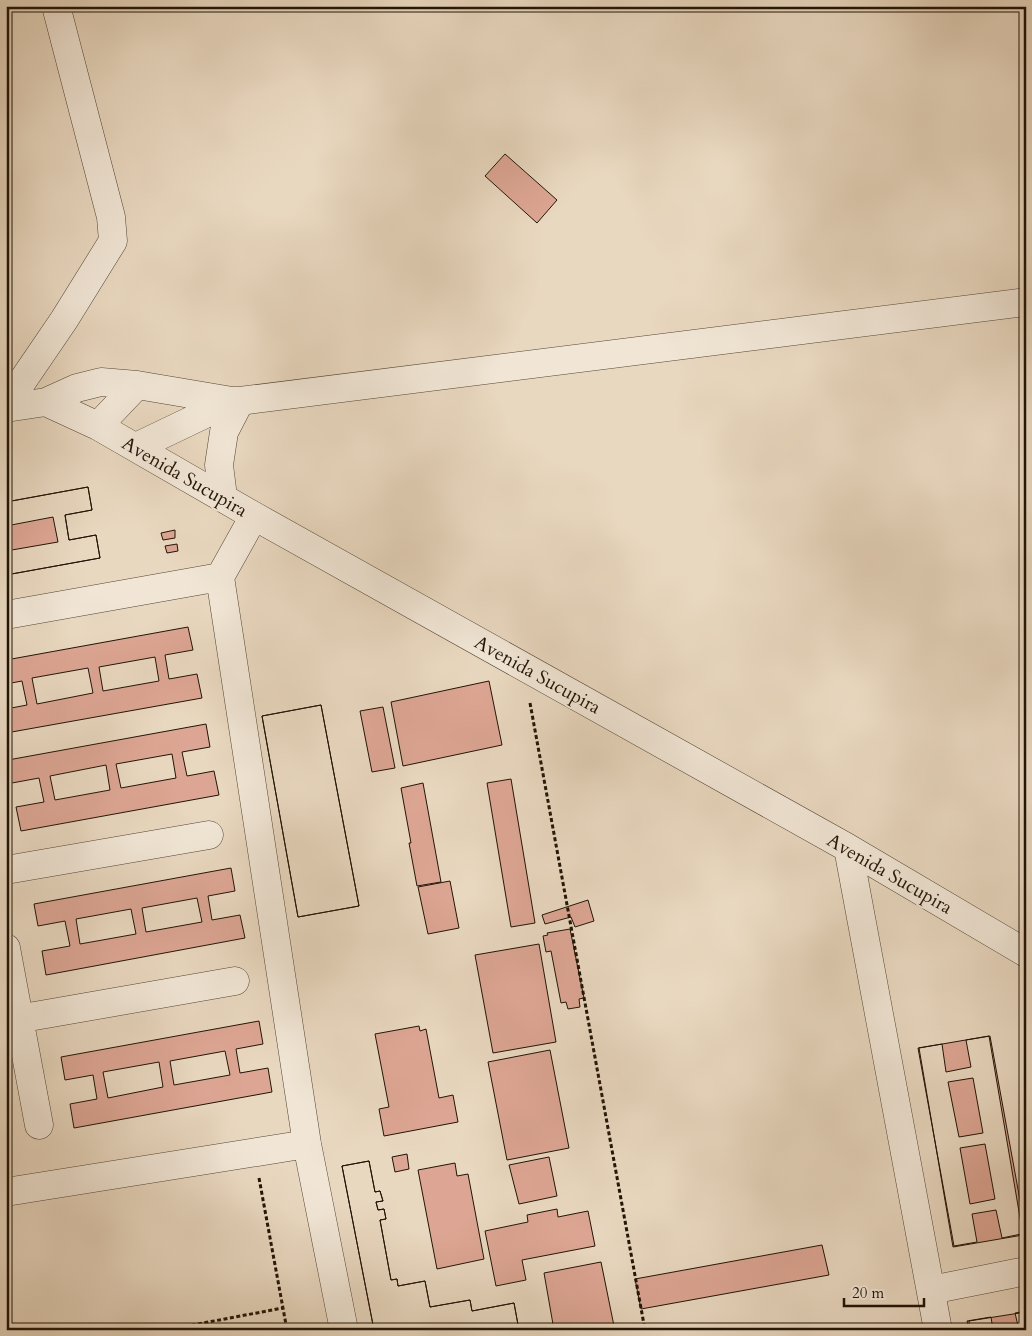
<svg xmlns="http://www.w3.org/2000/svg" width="1032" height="1336" viewBox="0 0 1032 1336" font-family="Cardo,serif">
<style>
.building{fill:#dda694;stroke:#211407;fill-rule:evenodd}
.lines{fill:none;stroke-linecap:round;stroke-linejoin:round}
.street-casing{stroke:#534535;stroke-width:29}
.path{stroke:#211407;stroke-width:3;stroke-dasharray:4 2.5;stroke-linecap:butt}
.street{stroke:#f1e6d6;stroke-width:28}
.labels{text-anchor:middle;stroke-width:4;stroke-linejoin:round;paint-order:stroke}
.street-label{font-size:19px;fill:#211407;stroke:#f1e6d6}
</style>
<rect width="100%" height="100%" fill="#e9d8c0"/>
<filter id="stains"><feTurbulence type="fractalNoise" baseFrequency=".004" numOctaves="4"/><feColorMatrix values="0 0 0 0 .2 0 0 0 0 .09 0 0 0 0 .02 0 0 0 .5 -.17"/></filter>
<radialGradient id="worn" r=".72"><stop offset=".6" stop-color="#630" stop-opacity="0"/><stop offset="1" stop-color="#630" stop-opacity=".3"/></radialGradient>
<path class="building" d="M505,154L557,200L537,223L485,176Z
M88,487L92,510L65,515L69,540L96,535L100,558L6,575V551L58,542L53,517L6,526V502Z
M88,487L92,510L65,515L69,540L96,535L100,558L6,575V502Z
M175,530V538L163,540L161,533Z
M177,544L178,551L167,553L165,546Z
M188,627L193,650L165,655L169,679L197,674L202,698L6,733V709L27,705L22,681L6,684V660ZM155,657L159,681L103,691L99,667ZM88,668L93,693L37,704L32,678Z
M489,681L502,745L403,766L391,702Z
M321,705L359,906L298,917L262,716Z
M321,705L359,906L298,917L262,716Z
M383,707L395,768L372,772L360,711Z
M206,724L210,747L182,752L187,776L214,771L219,795L21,831L16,807L44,802L39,778L12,783L8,760ZM172,754L176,778L121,788L116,764ZM106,765L110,790L55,800L50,776Z
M511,779L535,923L511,927L487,783Z
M423,783L441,882L417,886L409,843H411L401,788Z
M231,868L235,891L208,896L212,920L240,915L245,938L46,975L42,951L70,946L65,921L38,926L34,904ZM197,898L202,922L146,932L142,908ZM131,909L136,934L80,944L76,919Z
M450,881L459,928L428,934L418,887Z
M588,900L594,921L575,927L571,917L545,924L542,915Z
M570,929L584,998L579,999L580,1007L568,1009L566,1002L561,1003L551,951L546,952L543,936L548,935L547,933Z
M539,944L556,1042L493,1053L475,955Z
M259,1021L263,1044L236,1049L240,1073L268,1068L272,1092L74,1128L70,1104L97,1099L93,1075L65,1080L61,1057ZM225,1051L230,1075L174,1085L170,1061ZM159,1062L163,1087L108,1098L103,1072Z
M419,1026L420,1031L426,1029L439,1098L453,1095L458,1122L384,1136L379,1109L389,1107L375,1034Z
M989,1036L1023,1235L953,1247L919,1048Z
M990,1036L1026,1233L1002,1238L996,1210L972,1214L977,1242L954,1246L918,1048L942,1044L946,1072L971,1067L966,1040ZM973,1078L983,1133L959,1137L948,1082ZM985,1144L995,1199L970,1204L960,1148Z
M550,1050L569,1148L507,1160L488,1062Z
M407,1154L409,1169L395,1172L392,1157Z
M549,1157L557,1196L519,1204L509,1165Z
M369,1161L375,1192L380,1191L383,1201L376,1202L378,1210L384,1209L386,1219L380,1220L391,1280L397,1279L398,1286L425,1281L430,1307L470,1300L472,1311L514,1303L519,1330H374L342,1166Z
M369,1161L375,1192L380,1191L383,1201L376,1202L378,1210L384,1209L386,1219L380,1220L391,1280L397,1279L398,1286L425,1281L430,1307L470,1300L472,1311L514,1303L519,1330H374L342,1166Z
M455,1163L457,1176L468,1174L484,1259L437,1269L418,1170Z
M557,1209L558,1217L588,1211L595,1246L522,1260L526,1280L496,1286L485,1231L528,1222L527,1215Z
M822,1245L829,1275L641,1309L635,1279Z
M601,1262L614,1326L595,1330H554L544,1273Z
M1026,1311V1330H1019L1015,1313Z
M1026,1312V1330H970L969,1321Z
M991,1317L993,1330H969L967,1321Z"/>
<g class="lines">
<defs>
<path id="street" d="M46,402L98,426L254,516L848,848L1026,953
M6,405L64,320L113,241L111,217L56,6
M6,408L46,402L77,388L101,382L137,385L232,401H240L1026,302
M98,426L137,385
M136,447L232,401
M223,497L219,465L224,432L240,401
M254,516L220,577L307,1144L344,1330
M6,615L220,577
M848,848L938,1330
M6,870L209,835
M6,948L39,1125
M6,1021L235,981
M6,1192L307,1144
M931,1290L1026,1271"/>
</defs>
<use href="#street" class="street-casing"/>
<path class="path" d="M530,703L645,1330
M259,1178L287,1330
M166,1330L283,1308"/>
<use href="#street" class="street"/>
</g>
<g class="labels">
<g class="street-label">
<text transform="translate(185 476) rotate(30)" y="7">Avenida Sucupira</text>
<text transform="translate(538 674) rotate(29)" y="7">Avenida Sucupira</text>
<text transform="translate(890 873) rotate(30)" y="7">Avenida Sucupira</text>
</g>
</g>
<rect width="1032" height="1336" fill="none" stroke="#e9d8c0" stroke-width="25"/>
<rect x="8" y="8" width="1017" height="1321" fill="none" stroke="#211407" stroke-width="2.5"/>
<rect x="12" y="12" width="1007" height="1311" fill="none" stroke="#211407"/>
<path d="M844 1298v8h80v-8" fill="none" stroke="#211407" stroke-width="2.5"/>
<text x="852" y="1298" font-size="15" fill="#211407" stroke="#f1e6d6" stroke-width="4" paint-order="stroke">20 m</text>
<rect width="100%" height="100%" filter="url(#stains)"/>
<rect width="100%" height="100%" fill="url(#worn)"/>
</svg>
